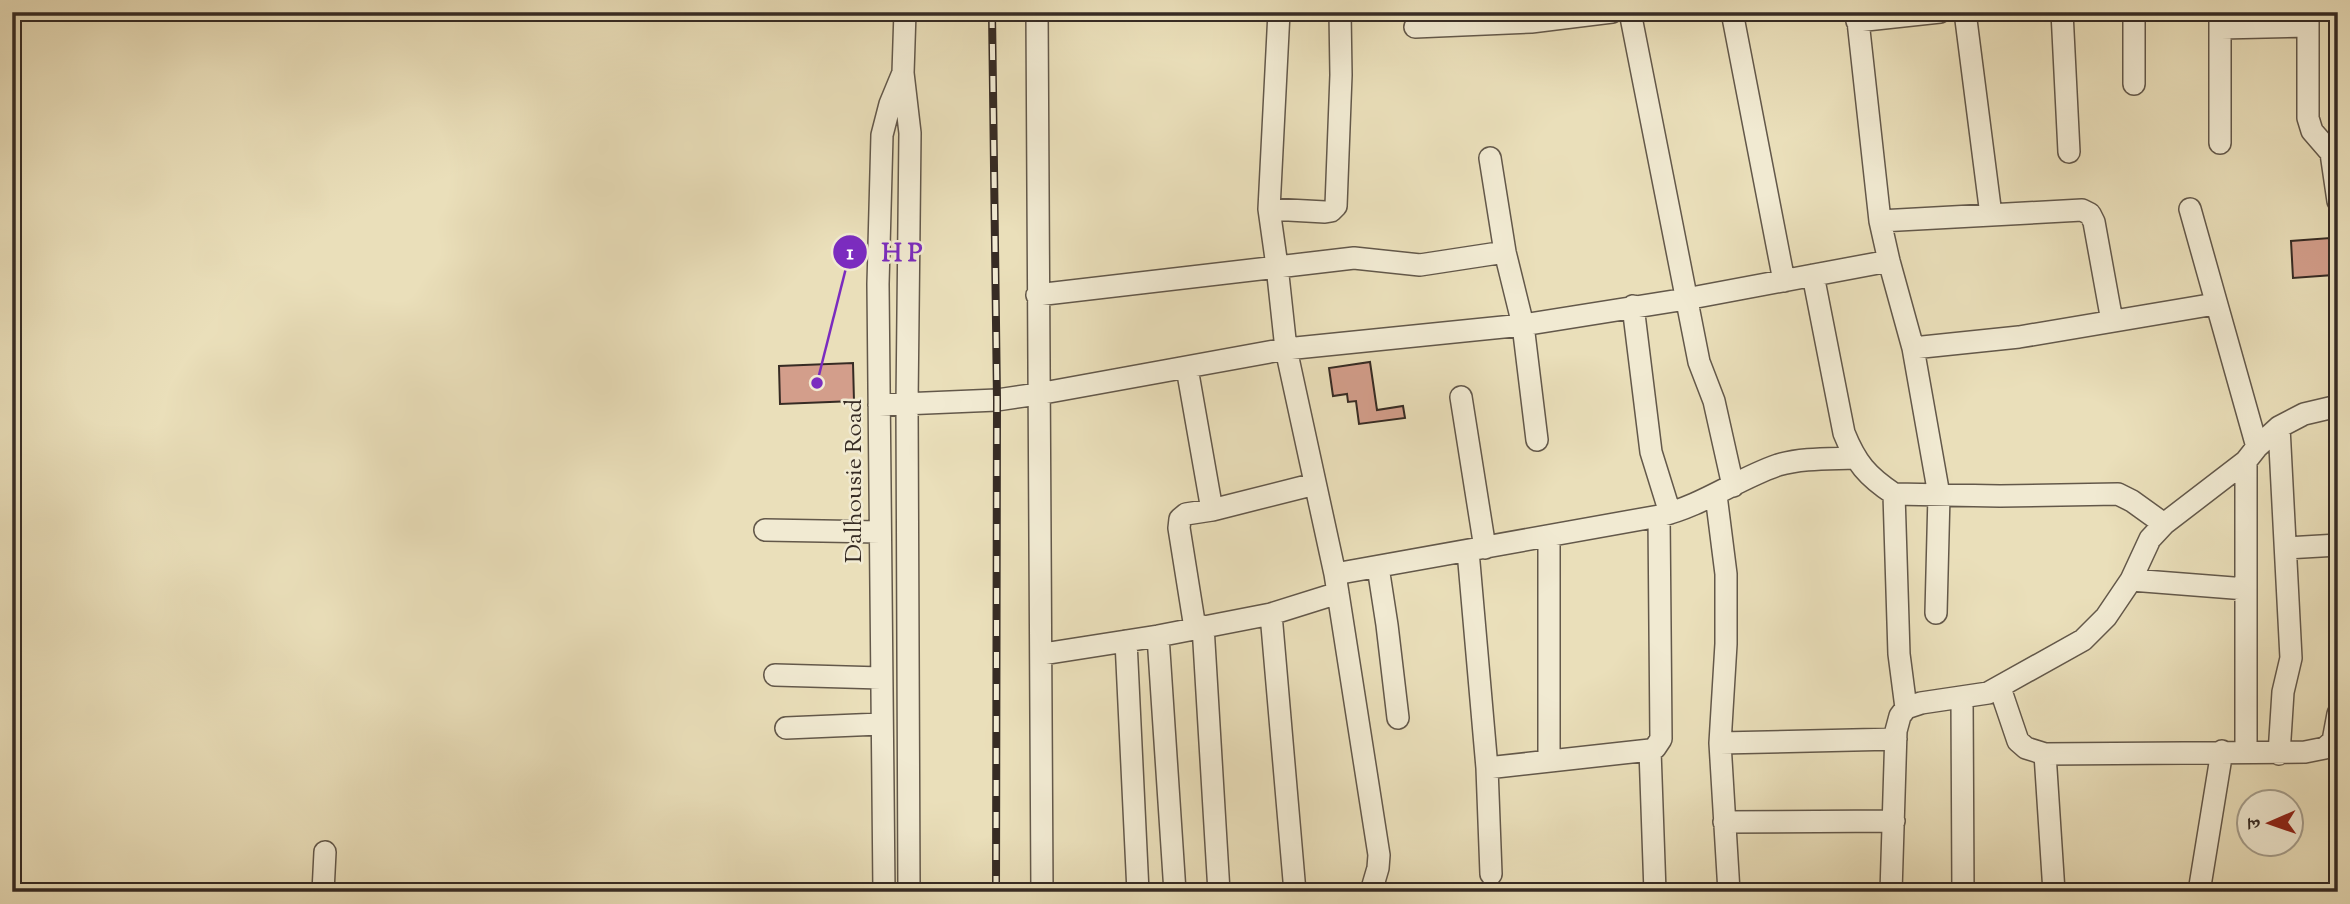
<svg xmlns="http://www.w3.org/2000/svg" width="2350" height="904" viewBox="0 0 2350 904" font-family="'Sorts Mill Goudy','Noto Serif Devanagari',serif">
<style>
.building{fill:#d39e8b;stroke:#362b24;stroke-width:2}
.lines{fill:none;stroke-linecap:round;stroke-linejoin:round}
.minor-casing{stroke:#63584a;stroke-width:24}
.minor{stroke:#f1ead2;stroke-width:21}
.rail-casing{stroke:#362b24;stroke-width:8}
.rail{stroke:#f1ead2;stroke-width:5;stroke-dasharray:16;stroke-linecap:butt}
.labels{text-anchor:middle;stroke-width:5;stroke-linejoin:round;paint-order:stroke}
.street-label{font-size:24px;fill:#362b24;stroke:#f1ead2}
.leader{fill:none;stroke:#7b2cbf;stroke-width:2.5}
.callout-dot{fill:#7b2cbf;stroke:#f1ead2;stroke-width:2.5}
.mark-label{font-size:21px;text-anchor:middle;font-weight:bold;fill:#fff}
.callout-label{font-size:26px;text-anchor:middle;font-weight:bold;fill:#7b2cbf;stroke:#f1ead2;stroke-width:5;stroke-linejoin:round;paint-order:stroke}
</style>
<rect width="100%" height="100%" fill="#eadfba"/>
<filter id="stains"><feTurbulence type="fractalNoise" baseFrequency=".00286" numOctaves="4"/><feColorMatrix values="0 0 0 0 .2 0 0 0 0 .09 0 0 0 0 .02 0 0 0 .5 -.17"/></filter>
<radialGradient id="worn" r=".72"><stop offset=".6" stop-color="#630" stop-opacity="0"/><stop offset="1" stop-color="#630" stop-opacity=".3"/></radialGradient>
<path class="building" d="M2330,238L2333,275L2293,278L2291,241Z
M1370,362L1377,410L1403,406L1405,418L1359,424L1356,401L1348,402L1347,394L1333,396L1329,368Z
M853,363L854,401L780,404L779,366Z"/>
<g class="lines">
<defs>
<path id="minor" d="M905,12L903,73L910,133L907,404L909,892
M1037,12L1042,892
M1279,12L1269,209L1277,266L1286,349L1335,574L1379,855L1378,868L1371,892
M1630,12L1699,362L1714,401L1733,486
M1732,12L1784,281
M1857,12L1880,221L1889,261L1913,348L1939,495L1936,613
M1965,12L1991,215
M2062,12L2069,152
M2134,12V84
M2308,12V118L2312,131L2331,153L2338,201
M1857,21L1940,12
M1415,27L1531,22L1612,12
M2221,28L2308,26
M2220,143V12
M1490,158L1505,252L1523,325L1537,440
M1269,209L1325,212L1331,211L1336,206L1341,75L1340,12
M2190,209L2257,447
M1880,221L2082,210L2090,214L2094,222L2112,321
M1813,275L1844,433C1856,463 1867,476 1894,494L2000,496L2118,494L2132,501L2164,524
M1037,295L1354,258L1420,265L1505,252
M1633,306L1651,452L1670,513
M1913,348L2019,337L2215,304
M1187,368L1212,510
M1461,397L1485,548
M879,405L997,400L1038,394L1286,349L1523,325L1686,299L1889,261
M1894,494L1899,654L1906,708
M1716,495L1726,574V644L1720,743L1729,892
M765,530L880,532
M1549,536V761
M2286,548L2338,545
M1468,551L1487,768L1491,874
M1378,567L1387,625L1398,718
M1335,574L1659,516C1702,506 1737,479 1778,465C1802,458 1829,459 1854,458
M2131,580L2246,589
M1271,614L1295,892
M1203,626L1219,892
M1195,628L1179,528L1180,519L1186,514L1212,510L1315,484
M1158,636L1175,892
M1126,641L1138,892
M1043,654L1158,636L1271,614L1338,593
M775,675L881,678
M2000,688L2018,741L2026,748L2045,754L2305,752L2325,748L2333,741L2338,714
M1962,697L1963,892
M786,728L880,724
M1720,743L1896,739
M1650,750L1655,892
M2246,752V461
M2045,754L2054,892
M2279,754L2283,692L2291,658L2279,427
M1487,768L1650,750L1655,748L1661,739L1659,516
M1724,822L1894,821
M323,892L325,852
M884,892L878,284L882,135L890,104L902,75
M1891,892L1896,731L1900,716L1906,708L1921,703L1988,693L2083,640L2106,617L2131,580L2150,539L2164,524L2246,461L2257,447L2279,427L2304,414L2338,406
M2199,892L2222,751"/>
</defs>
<use href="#minor" class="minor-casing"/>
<use href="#minor" class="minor"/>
<defs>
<path id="rail" d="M992,12L997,400L996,892"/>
</defs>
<use href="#rail" class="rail-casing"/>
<use href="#rail" class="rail"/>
</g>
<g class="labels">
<g class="street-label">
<text transform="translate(853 481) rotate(-90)" y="8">Dalhousie Road</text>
</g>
</g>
<path class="leader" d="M817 383L850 252"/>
<g class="callout-dot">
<circle cx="817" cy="383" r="7"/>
<circle cx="850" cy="252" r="18"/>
</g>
<g class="mark-label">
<text x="850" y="259">1</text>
</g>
<g class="callout-label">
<text x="902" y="261">H P</text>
</g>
<rect width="2350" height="904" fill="none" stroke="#eadfba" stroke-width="42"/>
<rect x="14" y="14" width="2322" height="876" fill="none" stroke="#362b24" stroke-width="3.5"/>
<rect x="21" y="21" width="2308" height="862" fill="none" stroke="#362b24" stroke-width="2"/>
<g transform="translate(2270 823) rotate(268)"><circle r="33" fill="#f1ead2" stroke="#a69e8c" stroke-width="2"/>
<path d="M0-5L12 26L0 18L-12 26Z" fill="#8f2418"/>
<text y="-10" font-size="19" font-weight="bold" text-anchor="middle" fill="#362b24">उ</text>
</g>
<rect width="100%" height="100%" filter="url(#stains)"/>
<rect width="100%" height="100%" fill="url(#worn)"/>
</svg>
